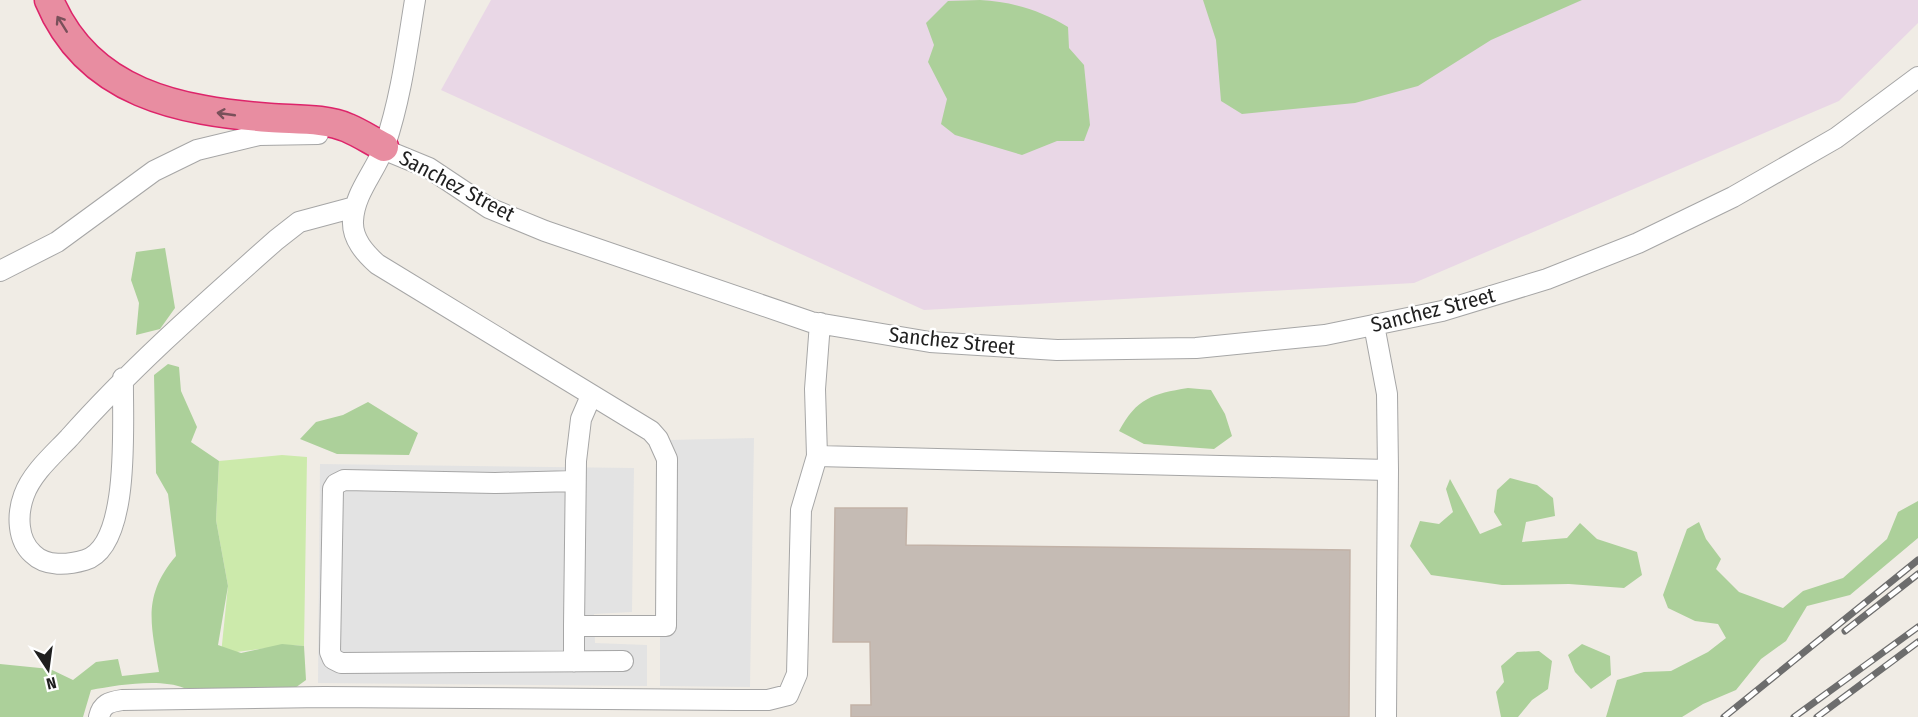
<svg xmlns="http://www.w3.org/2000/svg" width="1918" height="717" font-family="'Fira Sans Condensed',sans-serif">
  <rect width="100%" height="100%" fill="#f0ece5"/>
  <path fill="#e9d7e6" d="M 491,0 L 1918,0 L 1918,23 L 1839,101 L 1414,283 L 924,310 L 441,90 Z"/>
  <path fill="#cceaab" d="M 282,455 L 307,457 L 304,646 L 291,645 L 221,654 L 228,586 L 216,520 L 219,461 Z"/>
  <path fill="#acd09a" d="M 980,0 C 1013,2 1040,10 1068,27 L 1069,48 L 1084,65 L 1090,125 L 1084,141 L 1057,141 L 1022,155 L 955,135 L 941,124 L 947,99 L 928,62 L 934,45 L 926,23 L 948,1 Z
    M 1203,0 L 1582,0 L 1491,40 L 1418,86 L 1355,103 L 1242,114 L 1221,101 L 1216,40 Z
    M 165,248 L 175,308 L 160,329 L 136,335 L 139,303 L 131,280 L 136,252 Z
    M 168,364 L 179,367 L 181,391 L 197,427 L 191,442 L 219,461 L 216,520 L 228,586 L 218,645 L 241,653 L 282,644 L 304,646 L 306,680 L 295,688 L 184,688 C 161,678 116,685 91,690 L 83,717 L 0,717 L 0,664 L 50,669 L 73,680 L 96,662 L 118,659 L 122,676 L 159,672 C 151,624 142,596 176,556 L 168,494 L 156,473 L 154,375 Z
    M 1188,388 L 1211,390 L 1225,414 L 1232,436 L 1214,449 L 1144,444 L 1119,431 C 1137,398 1152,394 1188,388 Z
    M 368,402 L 418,433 L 409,455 L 337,454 L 300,439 L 316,422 L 343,415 Z
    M 1510,478 L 1537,485 L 1553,498 L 1555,516 L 1526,522 L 1522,542 L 1567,538 L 1580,523 L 1597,539 L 1637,552 L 1642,575 L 1624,588 L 1569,584 L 1502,585 L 1431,575 L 1410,546 L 1420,521 L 1439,524 L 1453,512 L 1446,489 L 1450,479 L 1480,534 L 1502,525 L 1494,512 L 1497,490 Z
    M 1918,501 L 1918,538 L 1850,595 L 1807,606 L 1786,641 L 1761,659 L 1736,690 L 1703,704 L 1682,717 L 1606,717 L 1617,680 L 1644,672 L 1671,671 L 1708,652 L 1726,638 L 1718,624 L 1695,621 L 1668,608 L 1663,595 L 1687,529 L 1699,522 L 1706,539 L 1721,559 L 1716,569 L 1739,592 L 1783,608 L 1803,591 L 1843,578 L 1887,539 L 1898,512 Z
    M 1582,644 L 1610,656 L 1611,675 L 1591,689 L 1575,672 L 1568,655 Z
    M 1539,651 L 1552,661 L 1548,689 L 1532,700 L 1518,717 L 1501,717 L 1496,692 L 1504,682 L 1501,666 L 1517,652 Z"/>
  <path fill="#e3e3e3" d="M 754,438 L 750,687 L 660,686 L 660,455 L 669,440 Z
    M 320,464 L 634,468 L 632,612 L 594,614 L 595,643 L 647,645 L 647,686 L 318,683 Z"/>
  <path fill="#c5bbb4" stroke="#c2b2a7" stroke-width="1.5" d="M 835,508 L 907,508 L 906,545 L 1350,550 L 1349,717 L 851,717 L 851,705 L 871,705 L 870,642 L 833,642 Z"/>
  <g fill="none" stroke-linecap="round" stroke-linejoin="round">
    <defs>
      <path id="minor" d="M 415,0 C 407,49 401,98 385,145 C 376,171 354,193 353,221 C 352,239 365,253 377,264 L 651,431 L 658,439 L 667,459 L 666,626 L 574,626 L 576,461 L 581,419 L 591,396
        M 373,145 L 429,168 L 489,208 L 545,231 L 811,322 L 930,342 L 1057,350 L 1196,348 L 1325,335 L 1442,311 L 1547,279 L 1638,243 L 1733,197 L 1836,138 L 1918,77
        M 0,271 L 57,242 L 154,171 L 197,150 L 259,135 L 318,134
        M 820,323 L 815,389 L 817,456 L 1388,470 L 1387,394 L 1374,325
        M 123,378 C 122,418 132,546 85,560 C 68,565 46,567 33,554 C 17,540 17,514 24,495 C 32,473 53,455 69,438 C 133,366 204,304 276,240 L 299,222 L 355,207
        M 575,481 L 495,483 L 344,480 L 336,484 L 333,489 L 330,652 L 333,659 L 341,663 L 623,661
        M 574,662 L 574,626
        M 99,717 C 102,704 109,702 122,700 L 324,697 L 736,700 L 768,700 L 788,695 L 797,674 L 801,510 L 817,456
        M 1386,717 L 1388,470"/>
      <path id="highway" d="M 49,0 C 88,94 180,111 270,118 C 294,120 326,118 348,128 C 360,133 372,141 384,147"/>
    </defs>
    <use href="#minor" stroke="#a6a6a6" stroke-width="22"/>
    <use href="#highway" stroke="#dd246a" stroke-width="31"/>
    <use href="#minor" stroke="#fff" stroke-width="20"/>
    <use href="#highway" stroke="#e88da1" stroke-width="28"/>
    <defs>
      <path id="rail" d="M 1845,631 L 1918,574
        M 1724,717 L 1918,560
        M 1794,717 L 1918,627
        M 1817,717 L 1918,642"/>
    </defs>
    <use href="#rail" stroke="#6d6d6d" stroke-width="7"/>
    <use href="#rail" stroke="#fff" stroke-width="4.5" stroke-dasharray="14" stroke-linecap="butt"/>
  </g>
  <defs><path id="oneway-shaft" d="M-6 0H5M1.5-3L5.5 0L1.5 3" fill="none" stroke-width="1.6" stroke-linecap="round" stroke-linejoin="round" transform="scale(1.5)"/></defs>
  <g stroke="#79505a">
    <use href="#oneway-shaft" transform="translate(62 24) rotate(-122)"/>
    <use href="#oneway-shaft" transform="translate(226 114) rotate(-172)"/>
  </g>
  <g text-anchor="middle" stroke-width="5" stroke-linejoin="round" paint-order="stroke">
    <g font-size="21" fill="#1f1f1f" stroke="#fff">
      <text transform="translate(457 186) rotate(28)" y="7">Sanchez Street</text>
      <text transform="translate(1433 310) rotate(-14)" y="7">Sanchez Street</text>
      <text transform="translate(952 341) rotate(6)" y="7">Sanchez Street</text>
    </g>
  </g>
  <g transform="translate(48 669) rotate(167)" stroke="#ffffff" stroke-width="4.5" paint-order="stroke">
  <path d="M0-4.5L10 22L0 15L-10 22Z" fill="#1f1f1f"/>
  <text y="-9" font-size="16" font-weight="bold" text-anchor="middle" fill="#1f1f1f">N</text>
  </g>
</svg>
